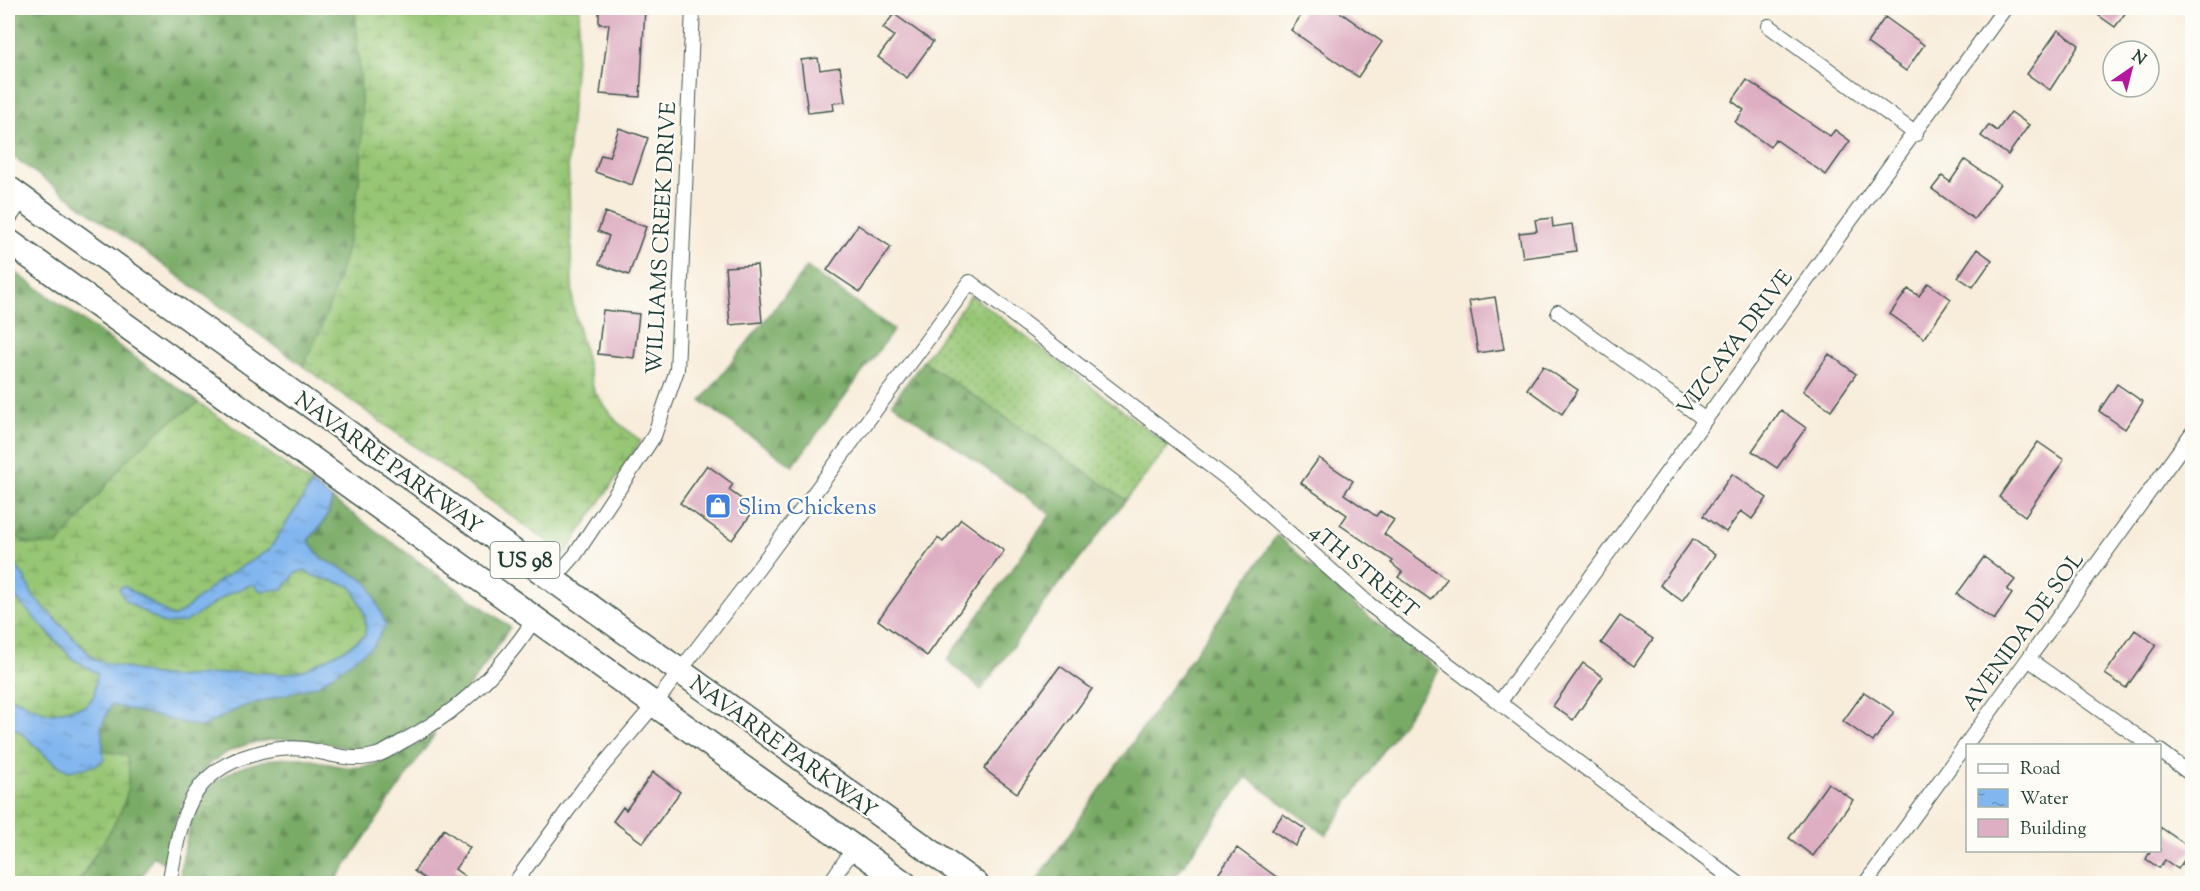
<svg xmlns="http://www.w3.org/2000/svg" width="2200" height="891" font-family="'Sorts Mill Goudy',serif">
  <defs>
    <pattern id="grass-dots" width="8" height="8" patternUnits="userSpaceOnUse" patternTransform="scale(1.5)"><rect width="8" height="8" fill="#97c675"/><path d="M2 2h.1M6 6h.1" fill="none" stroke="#7ba261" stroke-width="1.8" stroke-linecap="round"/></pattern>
    <pattern id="forest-firs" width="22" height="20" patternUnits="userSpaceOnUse" patternTransform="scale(1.5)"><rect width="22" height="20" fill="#79ab66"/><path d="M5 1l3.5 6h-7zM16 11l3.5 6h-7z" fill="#638c55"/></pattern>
    <pattern id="wetland-marsh" width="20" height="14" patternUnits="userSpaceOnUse" patternTransform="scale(1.5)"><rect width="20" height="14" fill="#97c675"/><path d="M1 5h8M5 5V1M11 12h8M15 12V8" fill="none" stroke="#7ba261"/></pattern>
    <pattern id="water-ripples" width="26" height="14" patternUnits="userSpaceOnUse" patternTransform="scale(1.5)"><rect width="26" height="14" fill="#81b6ef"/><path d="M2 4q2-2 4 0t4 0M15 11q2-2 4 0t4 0" fill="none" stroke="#6995c2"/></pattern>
  </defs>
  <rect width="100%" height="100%" fill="#fdfcf7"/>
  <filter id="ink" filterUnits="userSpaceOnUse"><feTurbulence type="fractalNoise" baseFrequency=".0167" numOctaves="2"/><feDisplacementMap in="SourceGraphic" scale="12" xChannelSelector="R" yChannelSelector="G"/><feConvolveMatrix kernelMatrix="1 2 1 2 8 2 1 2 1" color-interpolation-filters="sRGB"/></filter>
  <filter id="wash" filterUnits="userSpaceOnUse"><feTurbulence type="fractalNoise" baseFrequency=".008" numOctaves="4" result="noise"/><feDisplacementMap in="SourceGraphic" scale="24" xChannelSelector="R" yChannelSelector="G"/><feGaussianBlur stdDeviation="1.35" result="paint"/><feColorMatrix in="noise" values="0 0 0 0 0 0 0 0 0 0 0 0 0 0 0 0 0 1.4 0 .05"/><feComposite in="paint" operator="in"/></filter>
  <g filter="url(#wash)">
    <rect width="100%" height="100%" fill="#f8eddb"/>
    <path fill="url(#grass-dots)" stroke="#5b8254" stroke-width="1.5" d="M 971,295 L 1169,446 L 1126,500 L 923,361 Z"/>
    <path fill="url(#forest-firs)" stroke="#4c744d" stroke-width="1.5" d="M 8,8 L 355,8 C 359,62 366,128 359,182 C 351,244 332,311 303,366 L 8,153 Z
      M 8,267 L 199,403 L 166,425 L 58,545 C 39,550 23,542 8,532 Z
      M 807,267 L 894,330 L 793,466 L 701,401 Z
      M 923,361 L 1126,500 L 1053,592 L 981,690 L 947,660 L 1051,514 L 892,403 Z
      M 332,499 L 510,627 C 498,644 487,663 474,680 C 456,702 403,736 376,746 C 352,754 328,741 304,740 C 212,733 180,781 164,863 L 153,856 L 139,883 L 78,884 L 126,801 L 127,756 L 103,750 L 101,727 L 111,704 L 201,727 L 242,707 L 318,685 L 359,577 L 322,559 L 308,540 C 322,527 329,517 332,499 Z
      M 1277,535 L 1364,613 L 1439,670 L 1326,835 L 1246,777 L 1171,883 L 1035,883 Z
      M 435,734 L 334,883 L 195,883 L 180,873 C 190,821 194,780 252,764 C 268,759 285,757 302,758 C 322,761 340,769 360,767 C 387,764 411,747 435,734 Z"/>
    <path fill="url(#wetland-marsh)" stroke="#5b8254" stroke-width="1.5" d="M 355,8 L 580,8 L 568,158 L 573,306 L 594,391 L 617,422 L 641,441 L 565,554 L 303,366 C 332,311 351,244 359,182 C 366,129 359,62 355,8 Z
      M 199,403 L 312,484 L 269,550 L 220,580 L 181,613 L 173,617 L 137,593 L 164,623 L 209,607 L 228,594 L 253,584 L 282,589 L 296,573 L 306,570 L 311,575 L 351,586 C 361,604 368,614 365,635 L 349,647 L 305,670 L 283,674 L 241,672 L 174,677 L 153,675 L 114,666 L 96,660 L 33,596 L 26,580 L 8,554 L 8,532 L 28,544 L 58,545 L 126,461 L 166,425 Z
      M 8,585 L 53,639 L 73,659 L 97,673 L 94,696 L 86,706 L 48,714 L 8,696 Z
      M 17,728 L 35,743 L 56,766 L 104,759 L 103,750 L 127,756 C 138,809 100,839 78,883 L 8,884 L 8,729 Z"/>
    <path fill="url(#water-ripples)" stroke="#507a92" stroke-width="1.5" d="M 312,484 L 332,499 C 329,517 321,527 308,540 L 322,559 L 359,577 L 370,586 L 386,625 L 373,646 L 318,685 L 242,707 L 201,727 L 111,705 L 101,727 L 104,759 L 97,765 L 69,771 C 47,762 35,743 17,729 L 8,729 L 8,696 L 48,714 L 86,706 L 94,696 L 97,673 L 73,659 L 15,597 L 8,585 L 8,554 L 26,580 L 33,596 L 95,660 L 153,675 L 174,677 L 241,672 L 283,674 L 305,670 L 349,647 L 365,635 C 368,614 361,604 351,586 L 311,575 L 306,570 L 296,573 L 283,589 L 261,591 L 253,584 L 228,594 L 186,622 L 164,624 L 126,601 L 119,589 L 124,586 L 173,617 L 181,613 L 220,580 L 269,550 Z"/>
    <g id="blocks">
      <path fill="#deafc2" d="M 599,8 L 645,8 L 640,97 L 600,94 L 609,24 L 599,24 Z
        M 1306,8 L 1334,8 L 1382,42 L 1358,77 L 1291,30 Z
        M 2088,8 L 2129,8 L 2115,27 Z
        M 894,14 L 933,42 L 907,78 L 878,57 L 894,36 L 883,28 Z
        M 1885,17 L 1924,45 L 1906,71 L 1867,43 Z
        M 2058,30 L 2079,45 L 2050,90 L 2027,74 Z
        M 818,58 L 820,70 L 840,67 L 845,102 L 833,103 L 834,110 L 808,113 L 801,60 Z
        M 1747,80 L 1830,136 L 1835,130 L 1850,141 L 1826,175 L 1775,139 L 1770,147 L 1735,122 L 1744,110 L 1732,101 Z
        M 2011,112 L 2029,125 L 2008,155 L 1981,136 L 1989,125 L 1997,131 Z
        M 619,128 L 648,138 L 632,185 L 595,172 L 601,155 L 609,157 Z
        M 1965,160 L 2000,184 L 1974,219 L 1932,189 L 1942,176 L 1950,182 Z
        M 605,212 L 646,227 L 629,275 L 599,264 L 609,236 L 598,231 Z
        M 1552,218 L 1553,227 L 1572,224 L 1576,251 L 1523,258 L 1519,233 L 1537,231 L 1535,220 Z
        M 858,225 L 891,247 L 860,292 L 827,270 Z
        M 1977,249 L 1992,260 L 1973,287 L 1958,277 Z
        M 757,265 L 762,322 L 730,325 L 725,267 Z
        M 1928,283 L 1951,299 L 1924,338 L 1890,314 L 1908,289 L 1919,296 Z
        M 1495,297 L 1504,349 L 1478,353 L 1469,301 Z
        M 603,310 L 639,314 L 634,358 L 598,354 Z
        M 1829,354 L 1856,374 L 1831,410 L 1803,391 Z
        M 1543,366 L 1578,390 L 1562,414 L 1527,389 Z
        M 2117,384 L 2143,402 L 2125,429 L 2099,411 Z
        M 1781,410 L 1806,428 L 1777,468 L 1752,451 Z
        M 2038,442 L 2064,460 L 2025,516 L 1999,497 Z
        M 1319,458 L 1353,481 L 1344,494 L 1376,516 L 1380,511 L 1394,520 L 1384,534 L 1447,579 L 1431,600 L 1398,577 L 1402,572 L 1391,563 L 1393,561 L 1340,525 L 1347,515 L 1301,483 Z
        M 707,465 L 733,484 L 729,490 L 755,509 L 732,540 L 680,503 Z
        M 1732,474 L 1767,498 L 1752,519 L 1741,511 L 1726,532 L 1703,516 Z
        M 961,519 L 1004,551 L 927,656 L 878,620 L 938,538 L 943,542 Z
        M 1693,539 L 1715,555 L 1682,601 L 1660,585 Z
        M 1984,557 L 2015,580 L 2007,590 L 2012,594 L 1994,620 L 1957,594 Z
        M 1620,616 L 1653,639 L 1634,666 L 1601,643 Z
        M 2135,630 L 2156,645 L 2126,688 L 2105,674 Z
        M 1583,663 L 1603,677 L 1573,720 L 1553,706 Z
        M 1060,666 L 1092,689 L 1017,793 L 984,769 Z
        M 1864,692 L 1894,712 L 1873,742 L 1843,721 Z
        M 653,772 L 680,792 L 643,843 L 613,821 L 623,807 L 626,810 Z
        M 1828,783 L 1853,800 L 1813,856 L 1789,838 Z
        M 1283,814 L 1306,830 L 1295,846 L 1272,830 Z
        M 2160,827 L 2192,849 L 2178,869 L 2165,860 L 2159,868 L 2146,859 L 2151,850 L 2160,850 Z
        M 444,829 L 470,848 L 455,869 L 475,884 L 432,884 L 414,871 Z
        M 1237,848 L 1286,884 L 1211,884 Z"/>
    </g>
  </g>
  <g filter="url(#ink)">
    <use href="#blocks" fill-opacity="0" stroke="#40574d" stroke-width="1.5"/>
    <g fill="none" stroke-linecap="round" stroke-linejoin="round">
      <defs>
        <path id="street" d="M 1769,26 L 1916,134
          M 8,220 L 23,199
          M 1558,312 L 1704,419
          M 553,580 L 575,555 L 654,436 L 677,370 L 693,8
          M 2028,659 L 2151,746
          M 1499,703 L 2005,8
          M 2160,751 L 2192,775
          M 169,884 C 180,825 185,773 251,755 C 268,750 287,747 305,749 C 329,753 353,763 377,755 C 387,752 396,745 405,740 C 459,712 501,670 534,620
          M 514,884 L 584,788 L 654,705 L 761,565 L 970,282 L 1238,487 L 1370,605 L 1739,884
          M 829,884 L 854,848
          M 1865,884 L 2192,433"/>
        <path id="highway" d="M 8,188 L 976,884
          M 8,241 L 905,884"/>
      </defs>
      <use href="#street" stroke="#40574d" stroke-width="16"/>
      <use href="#highway" stroke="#40574d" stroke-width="27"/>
      <use href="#street" stroke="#fff" stroke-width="14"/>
      <use href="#highway" stroke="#fff" stroke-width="24"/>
    </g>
  </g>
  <defs>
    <symbol id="shop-square" viewBox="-11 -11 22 22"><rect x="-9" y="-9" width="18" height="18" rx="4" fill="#3f7fe0" stroke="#fdfcf7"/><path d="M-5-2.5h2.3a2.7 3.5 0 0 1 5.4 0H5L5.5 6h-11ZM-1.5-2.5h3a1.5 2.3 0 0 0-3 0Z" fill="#fff"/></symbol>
  </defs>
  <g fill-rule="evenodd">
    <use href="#shop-square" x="703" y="491" width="30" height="30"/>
  </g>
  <g text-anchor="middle" stroke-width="4.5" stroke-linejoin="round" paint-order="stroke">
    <rect fill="#fdfcf7" stroke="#62766e" stroke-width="1.5" x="490.5" y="542" width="69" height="36" rx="4.5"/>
    <g font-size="21" font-weight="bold" fill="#1f3d34">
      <text x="525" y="567">US 98</text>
    </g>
    <g font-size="22" fill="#1f3d34" stroke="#fdfcf7">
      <text transform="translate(660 238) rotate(-87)" y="8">WILLIAMS CREEK DRIVE</text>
      <text transform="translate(1734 342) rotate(-53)" y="8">VIZCAYA DRIVE</text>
      <text transform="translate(389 462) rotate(36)" y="8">NAVARRE PARKWAY</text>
      <text transform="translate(1365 570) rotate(40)" y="8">4TH STREET</text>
      <text transform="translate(2022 631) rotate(-54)" y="8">AVENIDA DE SOL</text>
      <text transform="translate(784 746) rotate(36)" y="8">NAVARRE PARKWAY</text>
    </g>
    <g font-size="22" fill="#366cbe" stroke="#fdfcf7" text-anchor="start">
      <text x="738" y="514">Slim Chickens</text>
    </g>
  </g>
  <rect width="2200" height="891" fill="none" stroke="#fdfcf7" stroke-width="30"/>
  <rect x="1966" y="744" width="195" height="108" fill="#fdfcf7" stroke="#a4b0a9" stroke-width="1.5"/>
  <rect x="1978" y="764" width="30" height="9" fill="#ffffff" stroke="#a4b0a9" stroke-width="1.5"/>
  <text x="2020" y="774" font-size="18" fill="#1f3d34">Road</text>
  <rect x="1978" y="789" width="30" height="18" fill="url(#water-ripples)" stroke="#a4b0a9" stroke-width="1.5"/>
  <text x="2020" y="804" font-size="18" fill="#1f3d34">Water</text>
  <rect x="1978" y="819" width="30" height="18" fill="#deafc2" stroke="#a4b0a9" stroke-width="1.5"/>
  <text x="2020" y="834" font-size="18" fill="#1f3d34">Building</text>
  <g transform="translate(2131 69) rotate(35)"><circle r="28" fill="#fdfcf7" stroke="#a4b0a9" stroke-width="1.5"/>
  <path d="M0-4.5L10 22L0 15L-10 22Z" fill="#b5179e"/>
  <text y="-9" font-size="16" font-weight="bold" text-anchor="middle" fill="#1f3d34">N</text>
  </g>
</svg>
